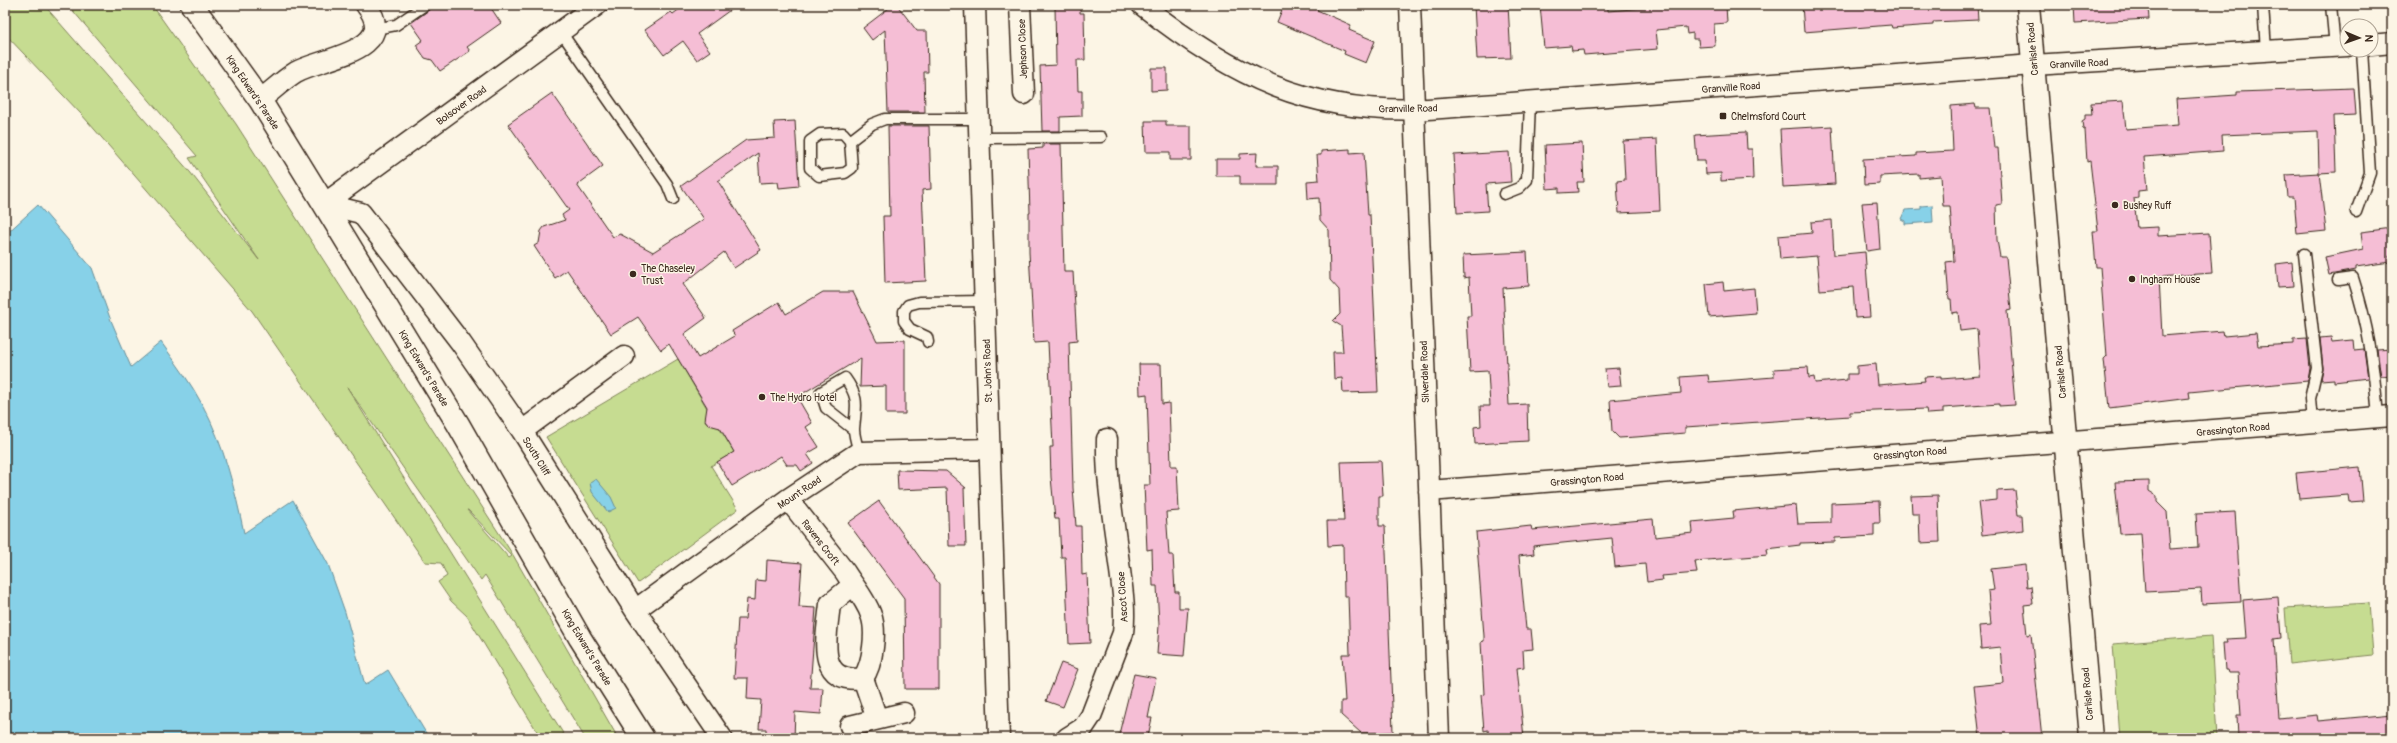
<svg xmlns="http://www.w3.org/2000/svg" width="2397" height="743" font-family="Pangolin,sans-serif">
  <rect width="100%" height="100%" fill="#fcf5e5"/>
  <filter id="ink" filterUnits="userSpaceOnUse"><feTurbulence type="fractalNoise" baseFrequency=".025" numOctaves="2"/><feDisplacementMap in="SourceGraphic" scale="8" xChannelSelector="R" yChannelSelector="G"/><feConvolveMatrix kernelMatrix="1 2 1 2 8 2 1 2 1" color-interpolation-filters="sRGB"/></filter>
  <g filter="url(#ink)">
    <path fill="#c6dc91" stroke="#808358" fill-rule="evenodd" d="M 5,5 L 44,5 L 190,172 L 259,260 L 189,158 L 197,156 L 68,5 L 152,5 L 236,124 L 513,555 L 618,738 L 585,738 L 485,575 L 481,580 L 347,387 L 566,738 L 541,738 L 467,616 L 451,601 L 438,582 L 447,576 L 441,563 L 425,562 L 252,311 L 82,115 L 5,34 ZM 467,510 L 468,510 L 512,556 L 509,558 Z
      M 678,359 L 708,410 L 705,421 L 709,425 L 718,426 L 734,452 L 711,466 L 738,509 L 638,583 L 546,437 Z
      M 2369,603 L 2373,655 L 2289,664 L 2285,608 Z
      M 2211,636 L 2217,738 L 2120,738 L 2113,644 Z"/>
    <path fill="#87d1e8" stroke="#698e97" d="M 38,205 L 92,268 L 110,318 L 131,367 L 161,342 C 176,363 191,383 203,406 C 224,445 235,490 244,533 L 293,500 L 328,564 L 345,612 L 365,685 L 388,670 L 429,738 L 5,738 L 5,235 Z
      M 1932,205 L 1933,222 L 1905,224 L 1905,221 L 1901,219 L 1905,210 L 1921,209 L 1921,206 Z
      M 596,479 L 611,497 L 616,508 L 608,512 L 592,492 L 590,483 Z"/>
    <path fill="#f5bed5" stroke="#3b2a1e" d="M 431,5 L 489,5 L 501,23 L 467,47 L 470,51 L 440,71 L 432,60 L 425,58 L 416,45 L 423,40 L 411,23 L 429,10 Z
      M 685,5 L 737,5 L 697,34 L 710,51 L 697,60 L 683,41 L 664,55 L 645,30 L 671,12 L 673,14 Z
      M 893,5 L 897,5 L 917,31 L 927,31 L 928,72 L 924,72 L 925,112 L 888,112 L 885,30 L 872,40 L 863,28 Z
      M 1055,5 L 1080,5 L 1080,13 L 1084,13 L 1085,60 L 1077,60 L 1078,91 L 1082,91 L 1082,116 L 1060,117 L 1060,131 L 1042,131 L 1040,66 L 1056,65 Z
      M 1284,5 L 1319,5 L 1317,10 L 1351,25 L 1349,30 L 1375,41 L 1366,63 L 1344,54 L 1345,51 L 1277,22 Z
      M 1474,5 L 1508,5 L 1511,58 L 1477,59 Z
      M 1540,5 L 1608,5 L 1608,11 L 1645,8 L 1645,5 L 1726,5 L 1727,23 L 1714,24 L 1715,46 L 1699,47 L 1698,39 L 1693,39 L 1693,33 L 1687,34 L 1686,27 L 1656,30 L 1658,49 L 1584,55 L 1583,50 L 1572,51 L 1571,46 L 1544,48 Z
      M 1802,5 L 1977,5 L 1978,20 L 1933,22 L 1933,25 L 1892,28 L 1891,25 L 1804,32 Z
      M 2074,5 L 2148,5 L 2149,19 L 2075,23 Z
      M 1151,68 L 1167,68 L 1167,90 L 1151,91 Z
      M 2354,88 L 2356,115 L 2334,116 L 2336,172 L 2319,173 L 2318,131 L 2222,135 L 2223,151 L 2144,157 L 2147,190 L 2138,191 L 2138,197 L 2134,198 L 2137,228 L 2158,227 L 2158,236 L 2209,233 L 2212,273 L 2159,277 L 2162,336 L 2223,331 L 2224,336 L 2256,333 L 2258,346 L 2293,344 L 2293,340 L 2307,339 L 2310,368 L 2308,381 L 2189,392 L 2190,398 L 2109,408 L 2104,359 L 2107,356 L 2100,267 L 2096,267 L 2093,231 L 2098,231 L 2090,161 L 2087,162 L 2085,130 L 2083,129 L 2082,121 L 2085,119 L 2085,115 L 2092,115 L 2091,103 L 2123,101 L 2126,129 L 2178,125 L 2176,99 L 2237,95 L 2237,92 Z
      M 552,93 L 603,166 L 577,185 L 613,237 L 620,234 L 653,252 L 704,219 L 681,186 L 746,140 L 775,138 L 774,122 L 795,121 L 799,186 L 779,188 L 778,182 L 760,183 L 758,153 L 718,181 L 761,250 L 734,268 L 724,252 L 683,284 L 706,318 L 684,334 L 698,358 L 735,336 L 732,331 L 779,302 L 786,314 L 823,292 L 853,292 L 877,341 L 905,340 L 905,414 L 886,414 L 886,386 L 860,387 L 861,358 L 797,397 L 812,423 L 806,427 L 819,447 L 807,454 L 813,463 L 801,471 L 797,465 L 787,465 L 781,456 L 732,486 L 717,462 L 734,452 L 720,428 L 709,425 L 705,420 L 707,407 L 669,344 L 661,350 L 638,317 L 611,334 L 567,270 L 555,278 L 534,246 L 539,243 L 541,231 L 544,227 L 565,220 L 562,215 L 569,210 L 508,124 Z
      M 1975,104 L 1976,108 L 1990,108 L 1994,148 L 1998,148 L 2002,204 L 1996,205 L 1997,240 L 2000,257 L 2006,257 L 2011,310 L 2007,311 L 2015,405 L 1999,406 L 1999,404 L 1943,408 L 1943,413 L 1927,414 L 1926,409 L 1850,412 L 1850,416 L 1685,427 L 1685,433 L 1636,437 L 1619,438 L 1612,431 L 1610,400 L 1681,393 L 1680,377 L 1708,375 L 1709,382 L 1774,377 L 1774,369 L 1808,367 L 1809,378 L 1814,377 L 1815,383 L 1847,380 L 1847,374 L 1857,374 L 1857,366 L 1876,364 L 1878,385 L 1925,381 L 1924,377 L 1941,376 L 1941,379 L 1980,376 L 1977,329 L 1960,331 L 1958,312 L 1952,313 L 1951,299 L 1949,299 L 1946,262 L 1954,261 L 1950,206 L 1943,206 L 1941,176 L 1919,178 L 1919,174 L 1880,176 L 1880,184 L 1864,185 L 1863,159 L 1916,156 L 1916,153 L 1953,151 L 1951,106 Z
      M 1145,121 L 1166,121 L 1166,126 L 1191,126 L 1191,160 L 1170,160 L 1170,152 L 1146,152 Z
      M 888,126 L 929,126 L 931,189 L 922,190 L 926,281 L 885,283 L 883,216 L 890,216 Z
      M 1832,126 L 1835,184 L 1783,187 L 1780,129 Z
      M 1746,132 L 1747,149 L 1752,149 L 1753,179 L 1721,181 L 1721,173 L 1706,174 L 1705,161 L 1697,161 L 1695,135 Z
      M 1657,139 L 1660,211 L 1619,213 L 1617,181 L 1625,180 L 1623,141 Z
      M 1582,143 L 1584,182 L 1577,182 L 1578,192 L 1559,193 L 1559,188 L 1547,189 L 1545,145 Z
      M 1043,144 L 1061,144 L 1064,272 L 1073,272 L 1077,341 L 1069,342 L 1073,488 L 1076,526 L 1081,526 L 1082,575 L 1087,574 L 1090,643 L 1069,644 L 1065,557 L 1061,557 L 1059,519 L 1055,519 L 1051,477 L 1050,447 L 1053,447 L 1048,342 L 1034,343 L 1029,252 L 1029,213 L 1030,213 L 1028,149 L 1043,148 Z
      M 1350,149 L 1350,153 L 1364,152 L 1368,215 L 1370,215 L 1378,392 L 1343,393 L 1342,378 L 1334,379 L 1333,352 L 1343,352 L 1341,326 L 1333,321 L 1340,314 L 1339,290 L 1330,280 L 1329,230 L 1320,220 L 1319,198 L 1308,199 L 1307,181 L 1319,180 L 1317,155 L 1321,155 L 1321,151 Z
      M 1509,152 L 1511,182 L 1486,184 L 1488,211 L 1457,213 L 1454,155 Z
      M 1257,153 L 1256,166 L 1278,166 L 1278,185 L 1240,185 L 1240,176 L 1216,176 L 1216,159 L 1240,159 L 1240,154 Z
      M 2319,173 L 2326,231 L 2297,234 L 2294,197 L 2288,197 L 2286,175 Z
      M 1877,202 L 1880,249 L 1867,251 L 1862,203 Z
      M 1832,220 L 1834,255 L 1865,252 L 1870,317 L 1855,318 L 1853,287 L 1820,290 L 1817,256 L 1780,259 L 1778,236 L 1812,233 L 1811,222 Z
      M 2392,228 L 2392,255 L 2389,256 L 2390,262 L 2356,267 L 2356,270 L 2329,275 L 2325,257 L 2363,249 L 2361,232 Z
      M 1527,252 L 1529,286 L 1503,288 L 1509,405 L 1527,404 L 1528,441 L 1475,444 L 1474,427 L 1481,426 L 1480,406 L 1490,406 L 1488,371 L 1470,372 L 1467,316 L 1471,316 L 1469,277 L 1464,278 L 1463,255 Z
      M 2292,262 L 2294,286 L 2278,287 L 2276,264 Z
      M 1723,282 L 1724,291 L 1754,288 L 1756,313 L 1709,317 L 1706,284 Z
      M 2331,337 L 2332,342 L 2353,340 L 2354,350 L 2364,349 L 2368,378 L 2334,382 L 2334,379 L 2321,380 L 2323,368 L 2320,338 Z
      M 2392,349 L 2392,375 L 2381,376 L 2377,350 Z
      M 1139,364 L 1161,364 L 1162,404 L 1169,403 L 1171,466 L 1177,466 L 1179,511 L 1166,512 L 1169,555 L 1173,555 L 1175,592 L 1179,592 L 1179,608 L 1188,608 L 1184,656 L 1157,654 L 1159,625 L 1157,586 L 1153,586 L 1152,549 L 1147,550 L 1144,485 L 1150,485 L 1147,394 L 1140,395 Z
      M 1619,368 L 1621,386 L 1607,387 L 1605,369 Z
      M 1381,461 L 1383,496 L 1379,496 L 1379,526 L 1385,526 L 1393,732 L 1361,733 L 1341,715 L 1341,701 L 1345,701 L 1342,654 L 1350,654 L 1348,596 L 1344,596 L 1343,545 L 1328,546 L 1327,521 L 1344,521 L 1341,462 Z
      M 2360,467 L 2363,501 L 2349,502 L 2348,495 L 2299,499 L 2296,473 Z
      M 897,470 L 946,471 L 966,488 L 964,488 L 966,546 L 949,546 L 947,488 L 898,490 Z
      M 2149,481 L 2149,491 L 2157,496 L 2157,502 L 2167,512 L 2170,549 L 2198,547 L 2196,514 L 2235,512 L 2241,602 L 2202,604 L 2201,589 L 2145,592 L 2141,533 L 2120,534 L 2115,482 Z
      M 2015,490 L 2018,515 L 2022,515 L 2023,530 L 1982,535 L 1978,502 L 1997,500 L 1997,491 Z
      M 1938,495 L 1940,542 L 1920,543 L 1919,514 L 1912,514 L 1911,496 Z
      M 879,501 L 939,584 L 939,689 L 905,689 L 904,598 L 848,523 Z
      M 1879,501 L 1880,523 L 1874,523 L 1874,536 L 1835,538 L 1835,542 L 1800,543 L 1800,545 L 1767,549 L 1768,555 L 1695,561 L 1697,573 L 1662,576 L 1663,580 L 1647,582 L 1645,564 L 1615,567 L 1612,538 L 1533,546 L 1534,554 L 1519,556 L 1526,629 L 1531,629 L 1533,649 L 1523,650 L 1524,667 L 1517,668 L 1524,738 L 1489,738 L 1488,730 L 1484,731 L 1481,695 L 1484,694 L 1481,642 L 1484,641 L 1484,636 L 1476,532 L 1531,526 L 1532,530 L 1653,519 L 1655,537 L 1693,533 L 1692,522 L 1734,518 L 1733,511 L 1796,505 L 1798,524 L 1831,523 L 1831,503 Z
      M 767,560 L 802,563 L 799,607 L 816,608 L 810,688 L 823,688 L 821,714 L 795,712 L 794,738 L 766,738 L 766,729 L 759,729 L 761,700 L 747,699 L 748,678 L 734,678 L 738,619 L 745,619 L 747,599 L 755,600 L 756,580 L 766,581 Z
      M 2025,565 L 2027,587 L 2031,586 L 2033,604 L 2024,605 L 2027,635 L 2031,634 L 2042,738 L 1980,738 L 1974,686 L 2003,683 L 2000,647 L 1981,649 L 1979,626 L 1991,625 L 1988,591 L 1994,590 L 1991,569 Z
      M 2278,597 L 2281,638 L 2274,639 L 2279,719 L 2317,715 L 2318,721 L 2392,714 L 2392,738 L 2238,738 L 2237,715 L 2241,715 L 2238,673 L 2229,673 L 2228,670 L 2225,670 L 2223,643 L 2227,643 L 2226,639 L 2246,638 L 2243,600 Z
      M 1061,663 L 1078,669 L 1063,707 L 1046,701 Z
      M 1134,674 L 1156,678 L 1148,718 L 1152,718 L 1148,736 L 1118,738 Z"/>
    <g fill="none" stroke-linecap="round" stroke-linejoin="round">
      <defs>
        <path id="lane" d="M 2263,5 L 2266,51
          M 2331,5 L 2335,47
          M 375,29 L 396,25 L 425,5
          M 561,32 L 667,184 L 673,199
          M 980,138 L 1101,137
          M 850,141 L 843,133 L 820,134 L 810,141 L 810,168 L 819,176 L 845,173 L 852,168 L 850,141 L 872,124 L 885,119 L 979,119
          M 1504,194 L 1519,188 L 1527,180 L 1530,101
          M 2356,212 L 2370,173 L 2362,50
          M 2304,254 L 2317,368 L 2310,399 L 2312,422
          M 2338,280 L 2353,278 C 2369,326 2374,368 2378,417
          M 928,342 L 927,337 L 910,329 L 904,321 L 904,311 L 908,305 L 919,302 L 985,301
          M 854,430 L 826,408 L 821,392 L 845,378 C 860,399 856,405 854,429 C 854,436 857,445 859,452"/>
        <path id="street" d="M 975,5 L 999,738
          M 1020,5 L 1024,94
          M 1142,5 C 1233,77 1310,115 1428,109 L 2033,65 L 2347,46
          M 1410,5 L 1439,738
          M 2371,45 L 2392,43
          M 260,100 C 272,91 283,80 296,72 C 320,58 402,51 366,5
          M 324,204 L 361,213 L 461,343 L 522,431 L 635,610 L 722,738
          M 324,204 L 597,5
          M 522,431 L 624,356
          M 1429,491 L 2392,416
          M 788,499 L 845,572 C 853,585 866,600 871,615 C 877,631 873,664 863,678 C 814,685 827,634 830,604 L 853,585
          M 635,610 L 788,499 L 859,452 L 989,449
          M 863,678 L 877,719
          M 850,726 L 904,713
          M 1067,738 L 1083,728 L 1091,716 L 1123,633 C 1126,610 1122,586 1119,563 C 1114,522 1106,481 1107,439"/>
        <path id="secondary" d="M 192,5 L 260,100 L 324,204 L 458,424 L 580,638 L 643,738
          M 2028,5 L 2091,738"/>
      </defs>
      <use href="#lane" stroke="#3b2a1e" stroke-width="13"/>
      <use href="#street" stroke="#3b2a1e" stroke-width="23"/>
      <use href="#secondary" stroke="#3b2a1e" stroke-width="25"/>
      <use href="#lane" stroke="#fcf5e5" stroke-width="10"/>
      <use href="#street" stroke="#fcf5e5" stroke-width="20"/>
      <use href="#secondary" stroke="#fcf5e5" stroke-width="22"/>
    </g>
  </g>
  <g fill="#3b2a1e" stroke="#fcf5e5" stroke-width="1.5">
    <rect x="1719" y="112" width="8" height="8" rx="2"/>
    <circle cx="2115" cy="205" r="4"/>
    <circle cx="633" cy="274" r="4"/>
    <circle cx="2132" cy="279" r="4"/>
    <circle cx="762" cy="397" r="4"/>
  </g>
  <g text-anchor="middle" stroke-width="3" stroke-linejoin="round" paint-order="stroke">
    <g font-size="10" fill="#3b2a1e" stroke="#fcf5e5">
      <text transform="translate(1022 49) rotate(-92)" y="4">Jephson Close</text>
      <text transform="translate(2032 49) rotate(-95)" y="4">Carlisle Road</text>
      <text transform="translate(2079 63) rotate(-3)" y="4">Granville Road</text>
      <text transform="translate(1731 87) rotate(-4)" y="4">Granville Road</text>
      <text transform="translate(253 92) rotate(56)" y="4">King Edward's Parade</text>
      <text transform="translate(461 105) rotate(-36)" y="4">Bolsover Road</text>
      <text transform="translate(1408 108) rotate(-1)" y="4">Granville Road</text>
      <text transform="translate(424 368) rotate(59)" y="4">King Edward's Parade</text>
      <text transform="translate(987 371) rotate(-92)" y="4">St. John's Road</text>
      <text transform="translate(1424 372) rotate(-92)" y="4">Silverdale Road</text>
      <text transform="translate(2060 372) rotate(-95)" y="4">Carlisle Road</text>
      <text transform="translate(2233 429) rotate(-5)" y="4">Grassington Road</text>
      <text transform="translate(1910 453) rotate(-5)" y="4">Grassington Road</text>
      <text transform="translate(537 456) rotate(58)" y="4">South Cliff</text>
      <text transform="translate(1587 479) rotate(-5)" y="4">Grassington Road</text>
      <text transform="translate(799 492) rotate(-34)" y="4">Mount Road</text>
      <text transform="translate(821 542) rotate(52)" y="4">Ravens Croft</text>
      <text transform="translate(1122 597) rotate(-94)" y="4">Ascot Close</text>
      <text transform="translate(587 647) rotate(59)" y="4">King Edward's Parade</text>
      <text transform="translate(2087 694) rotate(-95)" y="4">Carlisle Road</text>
    </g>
    <g font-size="10" fill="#3b2a1e" stroke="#fcf5e5" text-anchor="start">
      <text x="1731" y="120">Chelmsford Court</text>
      <text x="2123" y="209">Bushey Ruff</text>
      <text x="641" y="272">The Chaseley<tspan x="641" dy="12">Trust</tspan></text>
      <text x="2140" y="283">Ingham House</text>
      <text x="770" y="401">The Hydro Hotel</text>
    </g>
  </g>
  <rect width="2397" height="743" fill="none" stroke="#fcf5e5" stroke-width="20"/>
  <rect x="10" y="10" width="2377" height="723" fill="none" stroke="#3b2a1e" stroke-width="1.5" filter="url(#ink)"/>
  <g transform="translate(2359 38) rotate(92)"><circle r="19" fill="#fcf5e5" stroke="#afa495"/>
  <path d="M0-3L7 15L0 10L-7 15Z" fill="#3b2a1e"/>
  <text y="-6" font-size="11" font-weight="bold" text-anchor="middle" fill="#3b2a1e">N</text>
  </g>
</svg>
